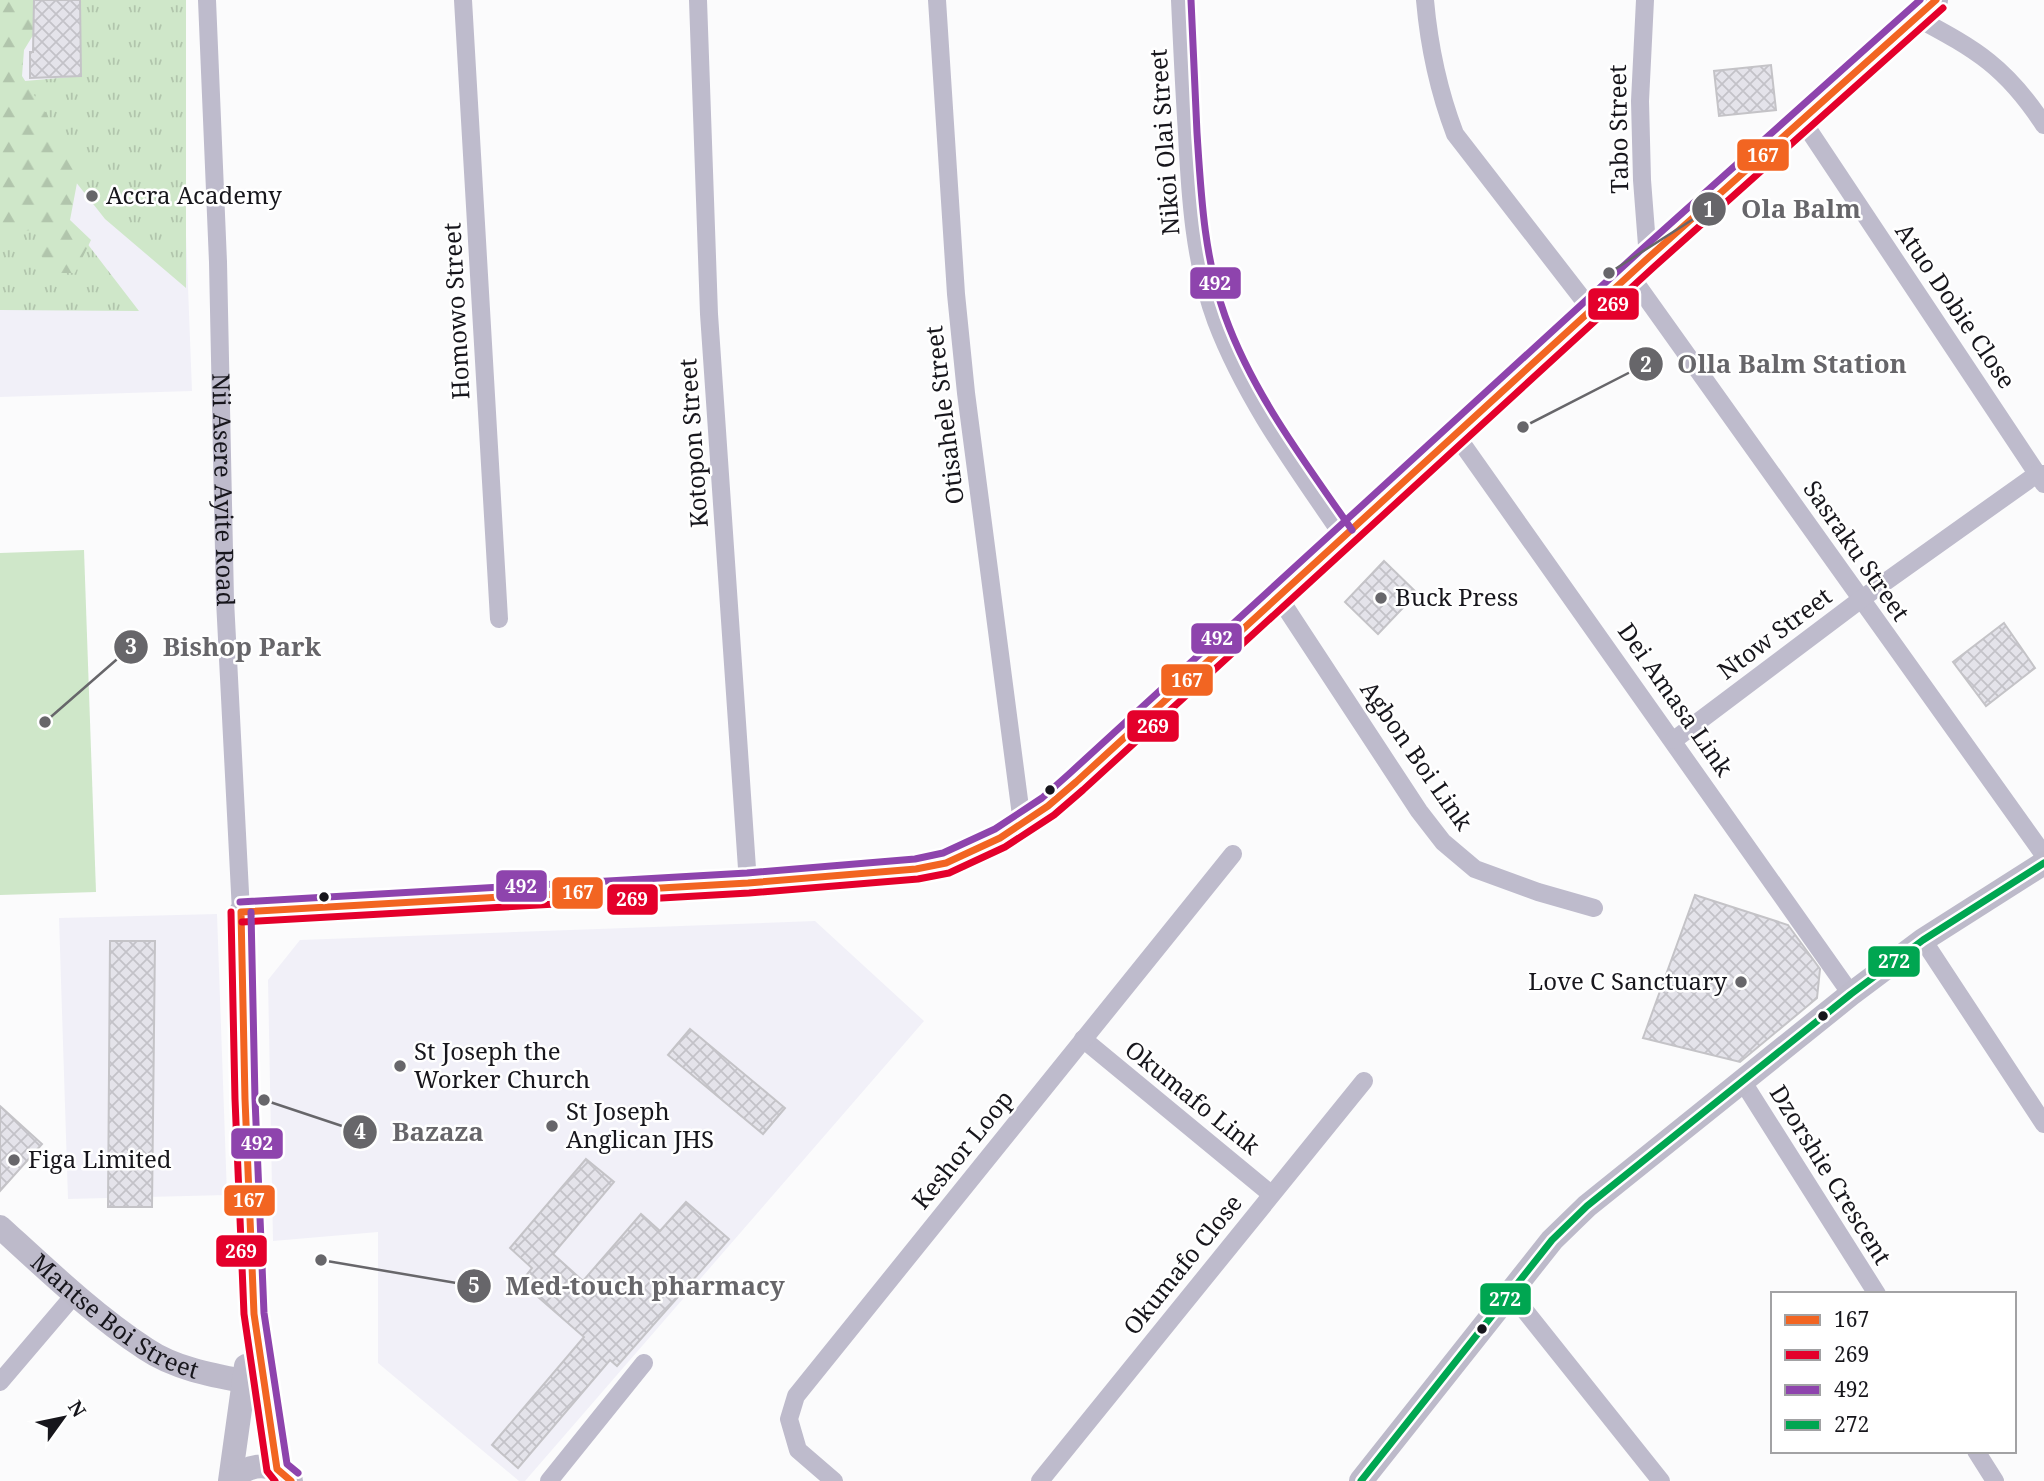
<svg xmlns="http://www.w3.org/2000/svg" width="2044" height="1481" font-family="'Noto Serif',serif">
  <defs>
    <pattern id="grass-tufts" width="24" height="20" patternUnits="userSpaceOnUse" patternTransform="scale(1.75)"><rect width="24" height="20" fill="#cfe7c9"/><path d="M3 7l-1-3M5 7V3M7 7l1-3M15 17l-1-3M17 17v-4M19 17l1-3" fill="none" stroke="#b1c5ac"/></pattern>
    <pattern id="forest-firs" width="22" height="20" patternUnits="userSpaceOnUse" patternTransform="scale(1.75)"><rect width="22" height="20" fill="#cfe7c9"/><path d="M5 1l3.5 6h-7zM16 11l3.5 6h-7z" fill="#b1c5ac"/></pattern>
    <pattern id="building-cross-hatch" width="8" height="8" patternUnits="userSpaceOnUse" patternTransform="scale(1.75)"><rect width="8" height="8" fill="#e4e3ea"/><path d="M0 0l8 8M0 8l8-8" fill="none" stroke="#c3c2c8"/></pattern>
  </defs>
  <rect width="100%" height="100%" fill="#fbfbfc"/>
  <path fill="#f1f0f8" d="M 0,0 L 177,0 L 192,391 L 0,397 Z
    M 217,914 L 227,1195 L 68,1199 L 59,918 Z
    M 815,921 L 924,1021 L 525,1481 L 519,1481 L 378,1363 L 378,1232 L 273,1241 L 268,980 L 300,940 Z"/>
  <path fill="url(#grass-tufts)" d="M 80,0 L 186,0 L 186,288 L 105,219 L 19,110 L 14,82 L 81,76 Z
    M 0,130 L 139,311 L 0,310 Z"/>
  <path fill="url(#forest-firs)" d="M 0,0 L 44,0 L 35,32 L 24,50 L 22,76 L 80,167 L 70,220 L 91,240 L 75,273 L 52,273 L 37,249 L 38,230 L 0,232 Z"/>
  <path fill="#cfe7c9" d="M 84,550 L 96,892 L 0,895 L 0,553 Z"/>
  <path fill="url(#building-cross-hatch)" stroke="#c4c3c7" stroke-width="2" d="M 34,0 L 80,0 L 81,76 L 30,78 L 30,52 L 33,52 Z
    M 1771,65 L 1776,110 L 1719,116 L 1714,71 Z
    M 1384,561 L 1417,593 L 1378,634 L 1345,602 Z
    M 2004,623 L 2035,668 L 1986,706 L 1953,662 Z
    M 1695,895 L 1788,925 L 1820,969 L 1817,998 L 1740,1062 L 1643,1038 Z
    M 110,941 L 155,941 L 152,1207 L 108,1207 Z
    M 690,1029 L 785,1108 L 763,1134 L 668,1055 Z
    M 0,1106 L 42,1144 L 0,1191 Z
    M 586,1159 L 614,1182 L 553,1254 L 583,1281 L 641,1214 L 660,1231 L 686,1202 L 729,1239 L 617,1366 L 610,1360 L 518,1468 L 492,1445 L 584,1337 L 521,1282 L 532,1268 L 510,1248 Z"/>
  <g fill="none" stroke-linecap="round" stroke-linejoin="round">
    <g stroke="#bebbcc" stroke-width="18">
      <path id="s1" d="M 207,0 L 218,262 L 225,600 L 241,912"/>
      <path d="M 463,0 L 499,619"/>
      <path d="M 698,0 L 709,314 L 748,883"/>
      <path d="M 937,0 L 956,294 L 966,393 L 1022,823"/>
      <path d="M 1180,0 C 1182,44 1184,89 1187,133 C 1190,196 1194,261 1216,321 C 1246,400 1296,467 1343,536"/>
      <path d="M 1425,0 C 1429,46 1439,92 1455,134 L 1592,311"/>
      <path d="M 1645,0 L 1640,101 L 1642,180 L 1648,258"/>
      <path d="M 1917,18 C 1977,50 2006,67 2044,125"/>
      <path d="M 1802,120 L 2044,484"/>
      <path d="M 1630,275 L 2044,855"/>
      <path d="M 1456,435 L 1851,994"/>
      <path d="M 1278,596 L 1419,811 L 1443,842 L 1475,869 L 1538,892 L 1594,908"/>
      <path d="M 1674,740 L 1860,600 L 2037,474 L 2044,474"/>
      <path d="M 1923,940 L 2044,1124"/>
      <path d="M 1083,1039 L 1271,1194"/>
      <path d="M 1743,1082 L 1877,1294"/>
      <path d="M 1510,1292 L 1661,1481"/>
      <path d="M 0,1382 L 75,1294"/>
      <path d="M 1976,1451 L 1995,1481"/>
      <path d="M 549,1481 L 644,1363"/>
      <path d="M 834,1481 L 798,1450 L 789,1419 L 796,1396 L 1233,854"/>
      <path d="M 1040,1481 L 1364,1081"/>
    </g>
    <g stroke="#bdbaca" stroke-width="24">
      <path id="s2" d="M 0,1227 C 46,1269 94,1315 146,1349 C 174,1368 211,1375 243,1381"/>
      <path d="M 277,1469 L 254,1314 L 245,1099 L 241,912 L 748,883 L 916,869 L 946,863 L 1000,838 L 1048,806 L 1076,782 L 1648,258 L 1936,0"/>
      <path d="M 230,1481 L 246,1366"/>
      <path d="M 231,1481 C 249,1462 273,1461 291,1481"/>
      <path d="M 1361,1481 L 1552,1240 L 1587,1206 L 1851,994 L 1923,940 L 2044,863"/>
    </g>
    <defs>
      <path id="bus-1" d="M 241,912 L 748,883 L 916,869 L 946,863 L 1000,838 L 1048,806 L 1076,782 L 1648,258 L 1936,0
        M 241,912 L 245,1099 L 254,1314 L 277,1469 L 291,1481"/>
      <path id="bus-2" d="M 231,912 L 235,1099 L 244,1314 L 267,1471 L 275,1481
        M 242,922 L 749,893 L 918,879 L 949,873 L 1005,847 L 1054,815 L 1083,790 L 1655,266 L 1943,8"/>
      <path id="bus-3" d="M 1191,0 C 1193,44 1195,88 1197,133 C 1201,194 1204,257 1225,316 C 1253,394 1305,462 1352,530
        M 240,902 L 747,873 L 915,859 L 943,853 L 995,829 L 1042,798 L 1069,774 L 1641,250 L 1920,0
        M 251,912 L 255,1099 L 264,1313 L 287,1464 L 298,1473"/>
      <path id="bus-4" d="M 1361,1481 L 1552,1240 L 1587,1206 L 1851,994 L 1923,940 L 2044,863"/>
    </defs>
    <use href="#bus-1" stroke="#fff" stroke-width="12"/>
    <use href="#bus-2" stroke="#fff" stroke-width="12"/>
    <use href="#bus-3" stroke="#fff" stroke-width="12"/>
    <use href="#bus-4" stroke="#fff" stroke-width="12"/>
    <use href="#bus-1" stroke="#f26522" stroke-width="7"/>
    <use href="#bus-2" stroke="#e4002b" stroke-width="7"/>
    <use href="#bus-3" stroke="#8e44ad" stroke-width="7"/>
    <use href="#bus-4" stroke="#00a651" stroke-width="7"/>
  </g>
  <g fill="#67666a" stroke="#fff" stroke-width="2.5">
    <circle cx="92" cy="196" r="7"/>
    <circle cx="1381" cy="598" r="7"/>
    <circle cx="1741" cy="982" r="7"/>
    <circle cx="400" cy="1066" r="7"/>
    <circle cx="552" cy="1126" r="7"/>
    <circle cx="14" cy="1160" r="7"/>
  </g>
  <g fill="#17161c" stroke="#fff" stroke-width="2.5">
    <circle cx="1050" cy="790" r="6"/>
    <circle cx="324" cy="897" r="6"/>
    <circle cx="1823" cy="1016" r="6"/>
    <circle cx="1482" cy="1329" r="6"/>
  </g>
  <g text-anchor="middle" stroke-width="5" stroke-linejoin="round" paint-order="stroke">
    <g font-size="24" fill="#17161c" stroke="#fff">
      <text transform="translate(1619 129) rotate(-91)" y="8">Tabo Street</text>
      <text transform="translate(1165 142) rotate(-94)" y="8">Nikoi Olai Street</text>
      <text transform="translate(1955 306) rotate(56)" y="8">Atuo Dobie Close</text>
      <text transform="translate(457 311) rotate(-93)" y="8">Homowo Street</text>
      <text transform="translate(945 415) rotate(-97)" y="8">Otisahele Street</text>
      <text transform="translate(694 443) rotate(-94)" y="8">Kotopon Street</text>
      <text dy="8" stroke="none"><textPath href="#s1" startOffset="490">Nii Asere Ayite Road</textPath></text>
      <text transform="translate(1856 551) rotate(55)" y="8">Sasraku Street</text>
      <text transform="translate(1775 634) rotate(-37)" y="8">Ntow Street</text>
      <text transform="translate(1675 700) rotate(55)" y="8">Dei Amasa Link</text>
      <text transform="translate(1416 756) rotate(55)" y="8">Agbon Boi Link</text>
      <text transform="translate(1192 1098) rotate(39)" y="8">Okumafo Link</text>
      <text transform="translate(963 1150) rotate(-51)" y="8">Keshor Loop</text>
      <text transform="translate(1830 1175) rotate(58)" y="8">Dzorshie Crescent</text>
      <text transform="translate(1183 1265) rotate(-51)" y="8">Okumafo Close</text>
      <text dy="8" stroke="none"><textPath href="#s2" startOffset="147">Mantse Boi Street</textPath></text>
    </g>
    <g font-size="24" fill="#17161c" stroke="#fff" text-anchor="start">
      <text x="106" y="204">Accra Academy</text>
      <text x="1395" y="606">Buck Press</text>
      <text x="1727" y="990" text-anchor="end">Love C Sanctuary</text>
      <text x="414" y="1060">St Joseph the<tspan x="414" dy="28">Worker Church</tspan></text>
      <text x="566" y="1120">St Joseph<tspan x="566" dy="28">Anglican JHS</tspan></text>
      <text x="28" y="1168">Figa Limited</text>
    </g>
  </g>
  <path fill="none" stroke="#67666a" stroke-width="2.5" d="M1609 273L1709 209M1523 427L1646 364M45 722L131 647M264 1100L360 1132M321 1260L474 1286"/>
  <g fill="#67666a" stroke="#fff" stroke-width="2.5">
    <circle cx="1609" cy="273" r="7"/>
    <circle cx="1523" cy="427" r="7"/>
    <circle cx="45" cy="722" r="7"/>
    <circle cx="264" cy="1100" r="7"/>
    <circle cx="321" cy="1260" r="7"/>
    <circle cx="1709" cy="209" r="18"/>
    <circle cx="1646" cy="364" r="18"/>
    <circle cx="131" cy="647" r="18"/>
    <circle cx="360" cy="1132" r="18"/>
    <circle cx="474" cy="1286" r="18"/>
  </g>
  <g font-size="21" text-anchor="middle" font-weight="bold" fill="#fff">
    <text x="1709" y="217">1</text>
    <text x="1646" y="372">2</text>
    <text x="131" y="654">3</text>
    <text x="360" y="1139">4</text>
    <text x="474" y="1293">5</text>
  </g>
  <g font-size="26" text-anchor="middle" font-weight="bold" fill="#67666a" stroke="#fff" stroke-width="5" stroke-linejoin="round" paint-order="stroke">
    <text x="1801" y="218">Ola Balm</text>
    <text x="1792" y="373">Olla Balm Station</text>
    <text x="242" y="656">Bishop Park</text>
    <text x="438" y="1141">Bazaza</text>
    <text x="645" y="1295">Med-touch pharmacy</text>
  </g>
  <g stroke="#fff" stroke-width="2.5">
    <rect x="1736" y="138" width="54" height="34" rx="7" fill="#f26522"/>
    <rect x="1189" y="266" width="53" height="34" rx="7" fill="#8e44ad"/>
    <rect x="1587" y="287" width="53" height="34" rx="7" fill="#e4002b"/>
    <rect x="1190" y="622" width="53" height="33" rx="7" fill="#8e44ad"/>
    <rect x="1160" y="663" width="54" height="34" rx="7" fill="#f26522"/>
    <rect x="1126" y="709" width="54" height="34" rx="7" fill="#e4002b"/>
    <rect x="495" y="869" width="53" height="34" rx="7" fill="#8e44ad"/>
    <rect x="551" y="876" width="53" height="34" rx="7" fill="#f26522"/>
    <rect x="606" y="883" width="53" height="33" rx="7" fill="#e4002b"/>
    <rect x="1867" y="945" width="54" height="33" rx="7" fill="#00a651"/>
    <rect x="230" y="1127" width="54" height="33" rx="7" fill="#8e44ad"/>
    <rect x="223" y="1184" width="53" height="33" rx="7" fill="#f26522"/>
    <rect x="215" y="1234" width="53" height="34" rx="7" fill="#e4002b"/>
    <rect x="1479" y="1282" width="53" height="34" rx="7" fill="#00a651"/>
  </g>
  <g font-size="19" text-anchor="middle" font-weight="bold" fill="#fff">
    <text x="1763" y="162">167</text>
    <text x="1215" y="290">492</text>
    <text x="1613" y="311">269</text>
    <text x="1217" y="645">492</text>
    <text x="1187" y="687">167</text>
    <text x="1153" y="733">269</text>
    <text x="521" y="893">492</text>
    <text x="578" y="899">167</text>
    <text x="632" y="906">269</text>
    <text x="1894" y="968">272</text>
    <text x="257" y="1150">492</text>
    <text x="249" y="1207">167</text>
    <text x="241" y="1258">269</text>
    <text x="1505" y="1306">272</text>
  </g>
  <rect x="1771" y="1292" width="245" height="161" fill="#ffffff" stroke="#a2a2a4" stroke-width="2"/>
  <rect x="1785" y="1315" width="35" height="10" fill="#f26522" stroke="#a2a2a4" stroke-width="2"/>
  <text x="1834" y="1327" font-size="21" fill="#17161c">167</text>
  <rect x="1785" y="1350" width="35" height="10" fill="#e4002b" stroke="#a2a2a4" stroke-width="2"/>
  <text x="1834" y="1362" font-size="21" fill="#17161c">269</text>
  <rect x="1785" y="1385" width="35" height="10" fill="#8e44ad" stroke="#a2a2a4" stroke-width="2"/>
  <text x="1834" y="1397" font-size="21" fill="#17161c">492</text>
  <rect x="1785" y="1420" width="35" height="10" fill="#00a651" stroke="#a2a2a4" stroke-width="2"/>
  <text x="1834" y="1432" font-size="21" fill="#17161c">272</text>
  <g transform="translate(63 1418) rotate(57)" stroke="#ffffff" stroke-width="5" paint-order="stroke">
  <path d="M0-5L12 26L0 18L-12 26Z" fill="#17161c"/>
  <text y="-10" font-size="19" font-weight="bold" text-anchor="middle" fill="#17161c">N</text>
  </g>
</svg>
